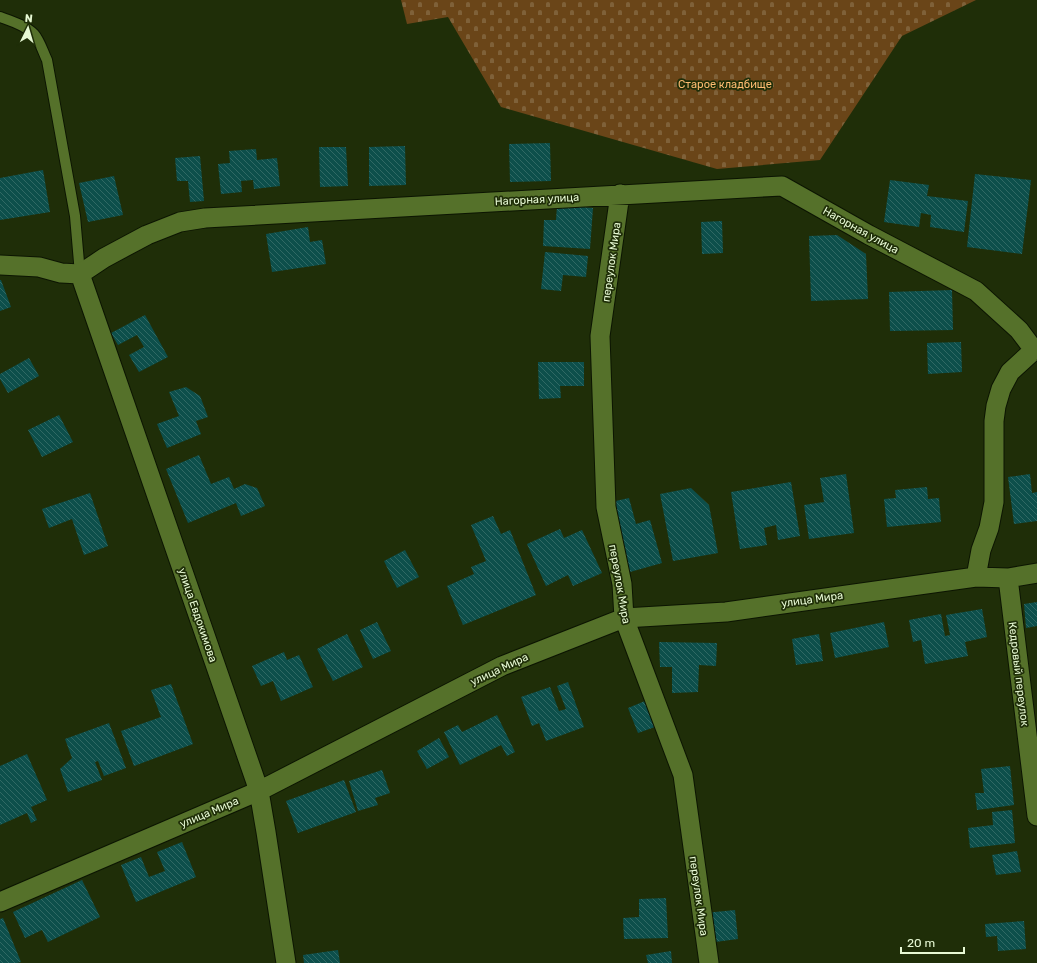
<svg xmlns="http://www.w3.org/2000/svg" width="1037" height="963" font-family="Rubik,sans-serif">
  <defs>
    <pattern id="cemetery-stones" width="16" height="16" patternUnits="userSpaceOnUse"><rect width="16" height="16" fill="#6a4518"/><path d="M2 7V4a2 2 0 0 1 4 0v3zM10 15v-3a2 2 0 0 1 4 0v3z" fill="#7f6139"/></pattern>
    <pattern id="building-back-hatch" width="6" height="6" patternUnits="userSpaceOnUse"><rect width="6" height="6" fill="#0d4f4b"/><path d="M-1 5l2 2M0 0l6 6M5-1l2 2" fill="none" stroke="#306964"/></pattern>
  </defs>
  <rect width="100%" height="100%" fill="#1f2e08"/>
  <path fill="url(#cemetery-stones)" d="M 401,0 L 976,0 L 902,36 L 820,160 L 717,169 L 501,107 L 448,17 L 407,24 Z"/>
  <path fill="url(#building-back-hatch)" d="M 550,143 L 551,181 L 510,182 L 509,144 Z
    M 405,146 L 406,185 L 369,186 L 369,147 Z
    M 319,147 L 346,147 L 348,186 L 320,187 Z
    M 256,149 L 257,160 L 277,158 L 280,186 L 254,189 L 253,180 L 241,181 L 242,192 L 221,194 L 218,164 L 230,163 L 229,151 Z
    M 200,156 L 204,201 L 190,202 L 188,181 L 177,181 L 175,158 Z
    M 43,170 L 50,212 L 0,220 L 0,178 Z
    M 975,174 L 1031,180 L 1022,254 L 967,247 Z
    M 114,176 L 123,215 L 88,222 L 79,183 Z
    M 890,180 L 929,185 L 927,196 L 968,201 L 964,232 L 930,227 L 931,215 L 921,213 L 919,227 L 884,222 Z
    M 557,205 L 593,208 L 590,249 L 543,246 L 544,220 L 556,220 Z
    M 722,221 L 723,253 L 702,254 L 701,222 Z
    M 308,227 L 310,242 L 322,240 L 326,264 L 272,272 L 266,234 Z
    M 837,235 L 866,254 L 868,299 L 811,301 L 809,236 Z
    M 545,252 L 588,256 L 586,277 L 563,275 L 561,291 L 541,289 Z
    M 0,280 L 1,280 L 11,307 L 0,311 Z
    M 952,290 L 953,330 L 890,331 L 889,292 Z
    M 145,315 L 168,357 L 139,372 L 129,355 L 144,347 L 137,335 L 118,345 L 111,333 Z
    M 961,342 L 962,372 L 928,374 L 927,343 Z
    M 29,358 L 39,376 L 8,393 L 0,379 L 0,374 Z
    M 538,362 L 584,362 L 584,386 L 560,386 L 561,398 L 539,399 Z
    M 186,387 L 200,396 L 208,417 L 196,421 L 201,434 L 167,448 L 157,424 L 179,416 L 169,392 Z
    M 59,415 L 73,442 L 42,457 L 28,430 Z
    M 199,455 L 211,484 L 229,477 L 234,489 L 245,484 L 257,488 L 265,506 L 241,516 L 236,503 L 188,523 L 166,469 Z
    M 846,474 L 854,533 L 809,539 L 804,505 L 824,502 L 820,478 Z
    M 1030,474 L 1032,493 L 1037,492 L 1037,521 L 1014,524 L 1008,477 Z
    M 791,482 L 800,536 L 778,540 L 776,525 L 764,528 L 767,545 L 740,549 L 731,492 Z
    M 927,487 L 928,499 L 939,498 L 941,522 L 887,527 L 884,499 L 896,498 L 895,490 Z
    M 691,488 L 709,505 L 718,553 L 673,561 L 660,494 Z
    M 90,493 L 108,546 L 84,555 L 72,519 L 49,528 L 42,509 Z
    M 629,498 L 636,524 L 650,520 L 662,563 L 630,572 L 611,502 Z
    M 493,516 L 501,534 L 510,530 L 536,595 L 463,625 L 447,586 L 474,574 L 471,567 L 486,561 L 471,525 Z
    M 560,529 L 564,538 L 582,530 L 602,573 L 573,586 L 568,575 L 546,586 L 527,544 Z
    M 405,550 L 419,577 L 397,588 L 384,561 Z
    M 1037,602 L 1037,626 L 1026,628 L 1024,604 Z
    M 982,609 L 987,637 L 965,642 L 968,656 L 925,664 L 921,640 L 913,642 L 909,620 L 941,614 L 945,636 L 950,635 L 946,615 Z
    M 377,622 L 391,651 L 373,659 L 360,630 Z
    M 884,622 L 889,647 L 835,658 L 830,633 Z
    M 347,634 L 363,667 L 333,681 L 317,649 Z
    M 819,634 L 823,661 L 796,665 L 792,639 Z
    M 659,642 L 717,643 L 716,666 L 699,665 L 698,692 L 672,693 L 672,667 L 660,667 Z
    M 284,652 L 287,660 L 299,655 L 313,687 L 281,701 L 273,681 L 261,686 L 252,666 Z
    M 568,682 L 584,727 L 546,741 L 539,723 L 532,726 L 521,697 L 550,687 L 559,711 L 566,709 L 557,686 Z
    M 171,684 L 193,744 L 134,766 L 121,731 L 161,717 L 151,690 Z
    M 645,701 L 655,727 L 638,733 L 628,708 Z
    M 497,715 L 515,752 L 507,756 L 501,745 L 460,765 L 444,732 L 458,725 L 462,732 Z
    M 109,723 L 126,768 L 104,776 L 98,761 L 95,762 L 102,780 L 68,792 L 60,769 L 72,758 L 65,739 Z
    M 439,738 L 449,757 L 427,769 L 417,751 Z
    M 27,754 L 47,800 L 31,807 L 37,820 L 31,823 L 27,813 L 0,825 L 0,766 Z
    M 1010,766 L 1014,805 L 977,810 L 975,793 L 984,793 L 981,769 Z
    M 382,770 L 390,793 L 375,798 L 378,805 L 358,811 L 349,781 Z
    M 344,780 L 356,812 L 298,833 L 286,801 Z
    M 1012,810 L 1015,843 L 970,848 L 968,828 L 993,825 L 992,812 Z
    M 182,842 L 196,877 L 136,902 L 121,865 L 141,857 L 149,877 L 165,871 L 157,852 Z
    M 1017,851 L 1021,872 L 996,875 L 992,855 Z
    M 82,880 L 100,917 L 48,942 L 42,930 L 25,938 L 13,912 Z
    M 666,898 L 668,938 L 624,939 L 623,918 L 639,917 L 639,899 Z
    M 735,910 L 738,939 L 715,942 L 705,913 Z
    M 3,918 L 21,962 L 17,963 L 0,963 L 0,919 Z
    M 1024,921 L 1026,949 L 998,951 L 997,936 L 986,937 L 985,924 Z
    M 338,950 L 340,963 L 304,963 L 303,955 Z
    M 671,951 L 672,963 L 648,963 L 646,955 Z"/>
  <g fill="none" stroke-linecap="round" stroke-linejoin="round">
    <defs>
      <path id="service" d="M 0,17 C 11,21 25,25 34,34 C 40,41 43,52 47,60 L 75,216 L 80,274"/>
      <path id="minor" d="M 620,194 L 600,336 L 606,507 L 622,584 L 624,618 L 683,775 L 709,963
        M 0,265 L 39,267 L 61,273 L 80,274 L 104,258 L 147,235 L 180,222 L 205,218 L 782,186 L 869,235 L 976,291 L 1019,330 L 1034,350 L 1037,348
        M 80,274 L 259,791 L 266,832 L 286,963
        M 976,577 L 981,550 L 989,528 L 994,502 L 994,421 L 996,406 L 1001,389 L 1010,372 L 1034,350
        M 1008,578 L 1037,816
        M 0,902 L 259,791 L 502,666 L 624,618 L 726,612 L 976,577 L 1008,578 L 1037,573"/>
    </defs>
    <use href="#service" stroke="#0c1502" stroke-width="12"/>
    <use href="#minor" stroke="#0c1502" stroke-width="21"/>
    <use href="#service" stroke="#55712a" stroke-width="10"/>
    <use href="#minor" stroke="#55712a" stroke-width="19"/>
  </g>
  <g text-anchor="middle" stroke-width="3.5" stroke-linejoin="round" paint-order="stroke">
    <g font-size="11" fill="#ffbc72" stroke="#1f2e08">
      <text x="725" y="88">Старое кладбище</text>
    </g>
    <g font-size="11" fill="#e7f9d4" stroke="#1f2e08">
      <text transform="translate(537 199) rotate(-3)" y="4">Нагорная улица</text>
      <text transform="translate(861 230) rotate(29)" y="4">Нагорная улица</text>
      <text transform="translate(611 262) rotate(-82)" y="4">переулок Мира</text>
      <text transform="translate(620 584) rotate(80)" y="4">переулок Мира</text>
      <text transform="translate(812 599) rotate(-8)" y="4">улица Мира</text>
      <text transform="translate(198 615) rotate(71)" y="4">улица Евдокимова</text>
      <text transform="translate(499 669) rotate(-25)" y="4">улица Мира</text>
      <text transform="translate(1019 674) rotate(83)" y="4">Кедровый переулок</text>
      <text transform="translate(209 812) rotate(-23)" y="4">улица Мира</text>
      <text transform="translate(699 896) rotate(82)" y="4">переулок Мира</text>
    </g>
  </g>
  <g transform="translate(28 28) rotate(5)" stroke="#1f2e08" stroke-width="3" paint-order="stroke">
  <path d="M0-3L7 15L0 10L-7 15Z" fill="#e7f9d4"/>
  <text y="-6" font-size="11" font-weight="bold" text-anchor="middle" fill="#e7f9d4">N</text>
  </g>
  <path d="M901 947v6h63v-6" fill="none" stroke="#e7f9d4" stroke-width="2"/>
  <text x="907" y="947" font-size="12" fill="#e7f9d4" stroke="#1f2e08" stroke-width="3" paint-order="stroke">20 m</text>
</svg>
